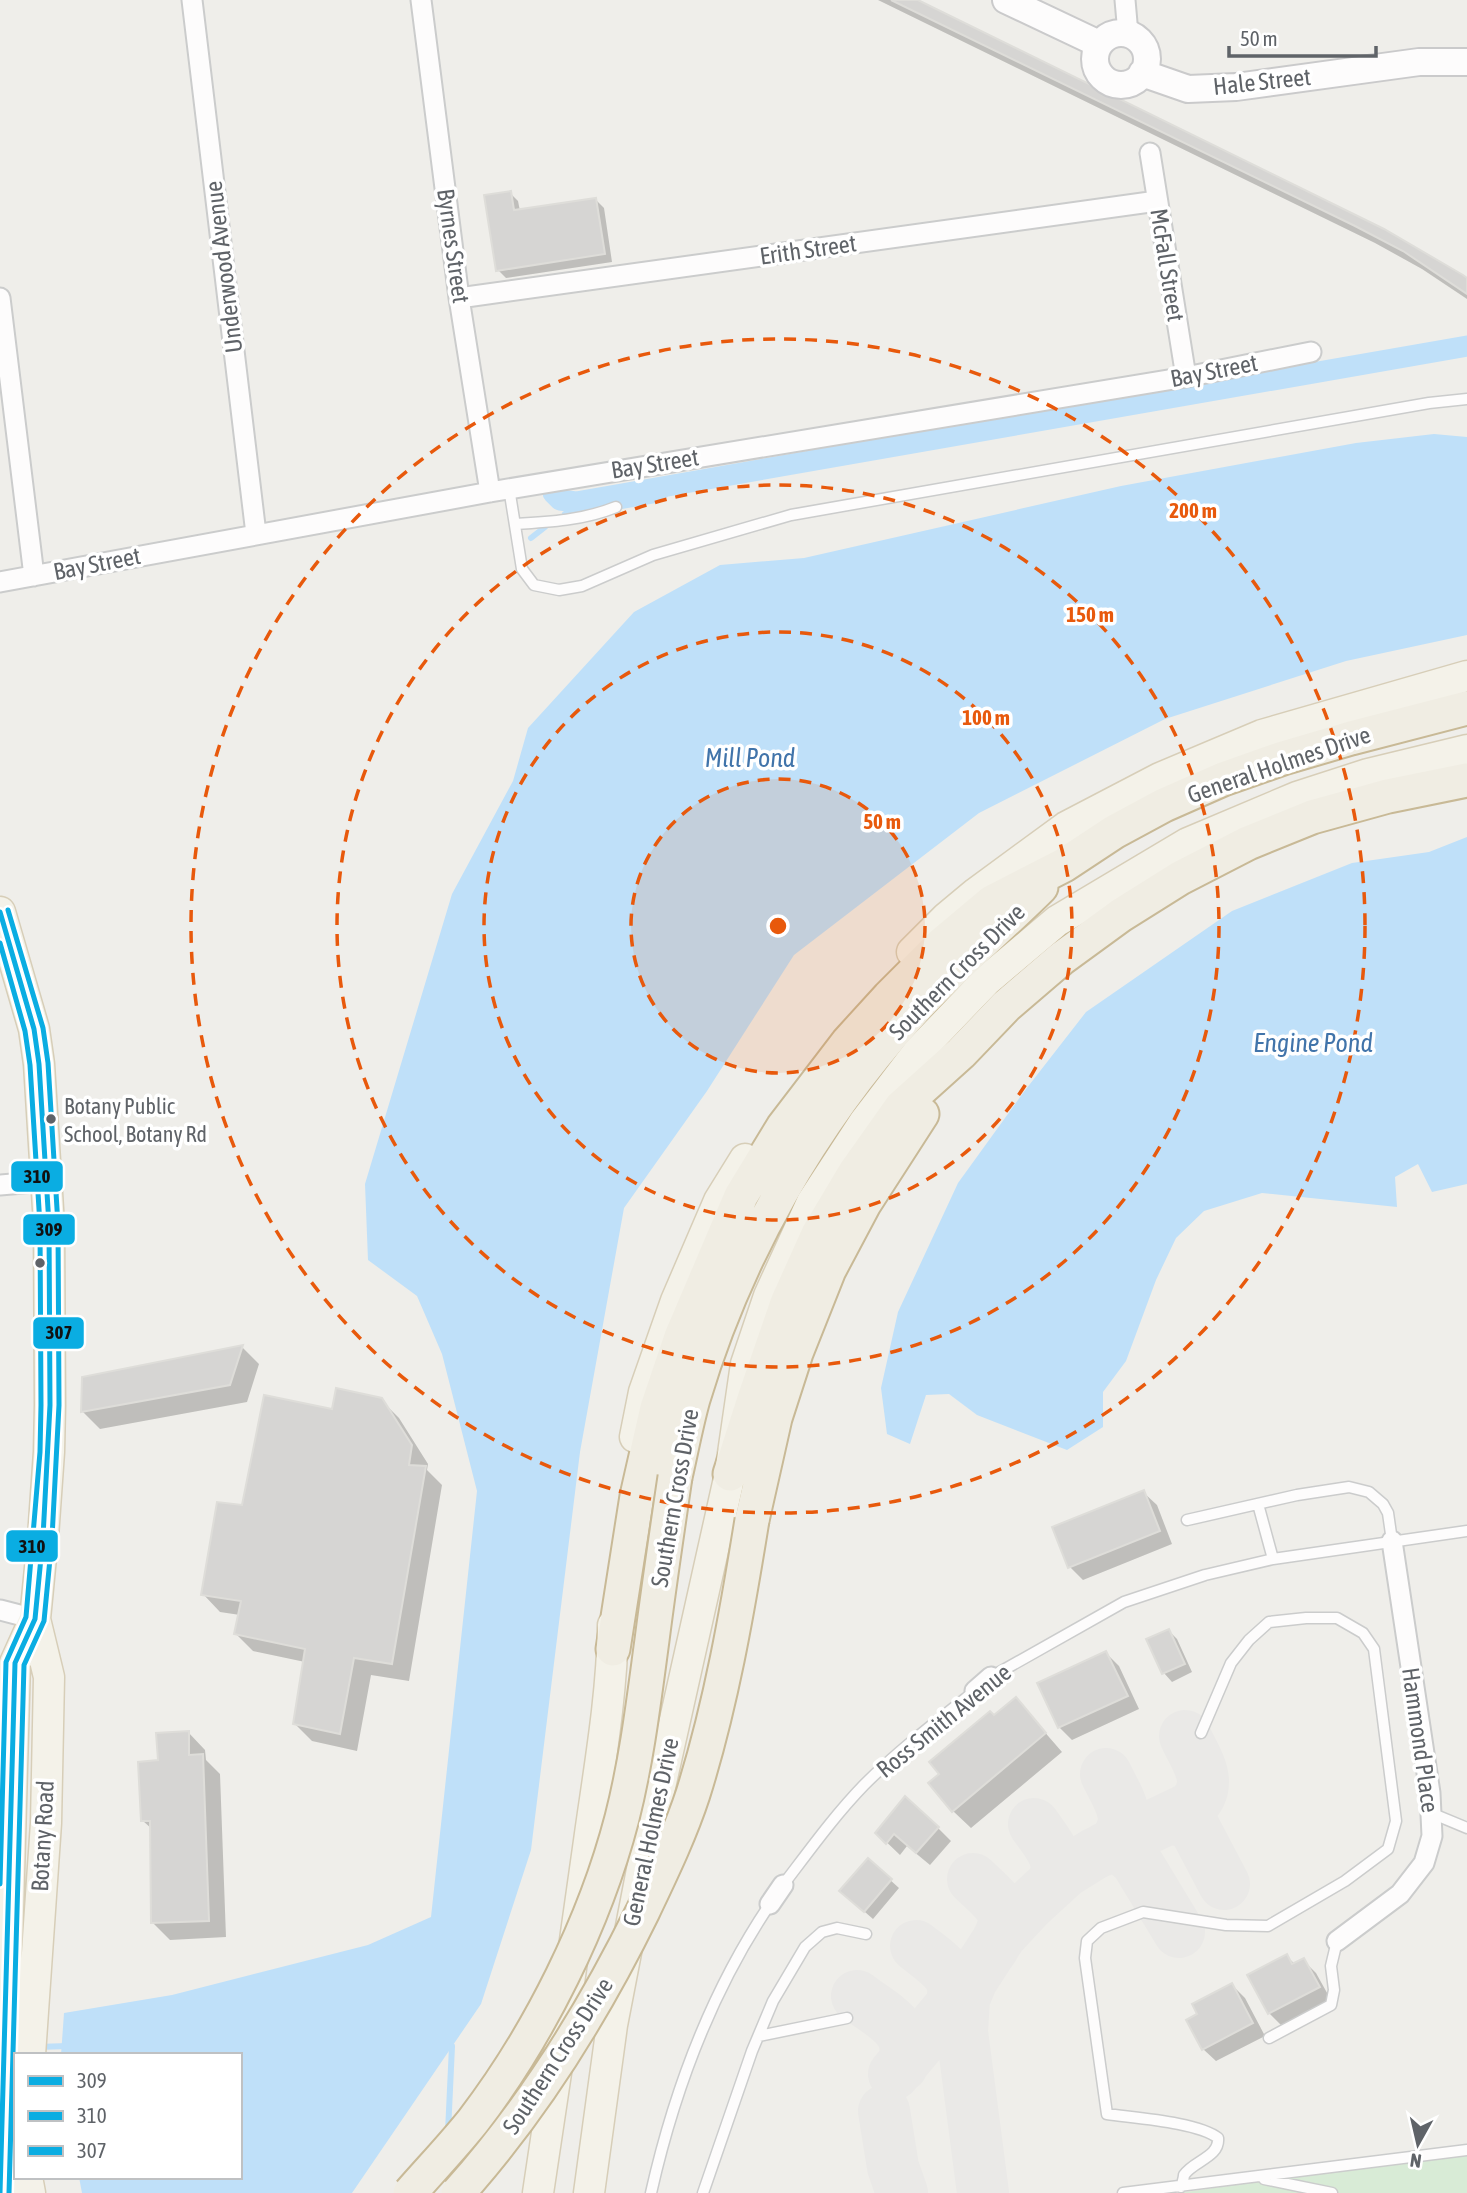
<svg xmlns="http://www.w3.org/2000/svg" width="1467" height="2193" font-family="'Asap Condensed',sans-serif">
  <rect width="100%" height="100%" fill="#efeeea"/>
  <path fill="#d8ebd6" d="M 1467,2156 L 1467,2193 L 1179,2193 L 1422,2158 Z"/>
  <path fill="#bfe0f9" d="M 1434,434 L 1467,437 L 1467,635 L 1346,661 L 1165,719 L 979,813 L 794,955 L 707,1091 L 624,1208 L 580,1452 L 531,1850 L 481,2004 L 352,2193 L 82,2193 L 79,2177 L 240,2177 L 240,2055 L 61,2055 L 64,2013 L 172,1995 L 368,1945 L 431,1917 L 477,1491 L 442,1354 L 417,1296 L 368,1260 L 365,1184 L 452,894 L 513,781 L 528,728 L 634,612 L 720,565 L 804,558 L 1121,486 L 1356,443 Z
    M 1467,837 L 1467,1184 L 1432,1192 L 1418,1164 L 1395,1177 L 1397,1207 L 1262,1193 L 1204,1211 L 1176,1238 L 1156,1280 L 1126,1361 L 1103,1392 L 1103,1427 L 1067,1450 L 977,1415 L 949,1394 L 926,1395 L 910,1444 L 887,1434 L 881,1388 L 898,1312 L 958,1183 L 1023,1093 L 1086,1012 L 1232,911 L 1352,863 L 1429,852 Z"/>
  <path fill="#0003" d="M 878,0 L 911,0 L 1467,280 L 1467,299 L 1422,269 L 1375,243 Z
    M 510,193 L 518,201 L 520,211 L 596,200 L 604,208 L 612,262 L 506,278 L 498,270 Z
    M 242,1347 L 259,1364 L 247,1402 L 100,1429 L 83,1412 L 84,1379 Z
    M 381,1400 L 399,1418 L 428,1464 L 427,1470 L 442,1485 L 409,1681 L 371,1675 L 357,1751 L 312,1741 L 295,1724 L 305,1662 L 253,1651 L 236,1634 L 240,1615 L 220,1612 L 203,1594 L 243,1507 L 334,1411 Z
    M 1144,1493 L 1157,1505 L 1172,1544 L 1083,1580 L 1070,1567 L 1054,1528 Z
    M 1169,1631 L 1177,1639 L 1192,1672 L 1172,1682 L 1164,1673 L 1148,1640 Z
    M 1106,1653 L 1119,1666 L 1139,1709 L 1072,1740 L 1059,1727 Z
    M 1016,1699 L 1062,1752 L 971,1828 L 953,1811 L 942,1774 L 994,1717 Z
    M 188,1732 L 205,1750 L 206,1760 L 220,1774 L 226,1937 L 170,1940 L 153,1923 L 152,1829 L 143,1821 L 160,1762 Z
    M 938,1828 L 951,1841 L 930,1865 L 907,1846 L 900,1855 L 877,1833 Z
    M 868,1860 L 899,1888 L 873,1919 L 850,1899 Z
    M 1286,1956 L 1295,1964 L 1303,1960 L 1316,1973 L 1331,2000 L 1282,2026 L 1269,2013 L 1249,1976 Z
    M 1232,1985 L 1245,1998 L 1265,2036 L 1216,2061 L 1203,2049 L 1200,2015 Z"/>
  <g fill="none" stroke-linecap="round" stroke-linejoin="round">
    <path stroke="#bfe0f9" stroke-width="6" d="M 559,505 L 576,502
      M 565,514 L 595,499 L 616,507 L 661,499 L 676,484
      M 531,538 L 545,527
      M 37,2047 L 68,2046
      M 448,2132 L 452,2046"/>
    <path stroke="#bfe0f9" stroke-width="21" d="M 553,493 L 560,500 L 576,502 L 1467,346"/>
    <path stroke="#eae9e7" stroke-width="52" d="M 1106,1774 C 1119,1801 1136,1821 1111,1846
      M 1167,1819 L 1181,1820 L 1194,1827 L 1224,1884
      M 1034,1824 C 1047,1843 1065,1860 1052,1884
      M 1105,1848 L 1123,1850 L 1136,1861 L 1179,1932
      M 973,1879 C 1001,1906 1016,1913 991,1951
      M 916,1946 C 938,1964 964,1977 949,2009
      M 972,1980 L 964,1999 L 962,2032 L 983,2193
      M 857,1996 C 881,2015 917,2029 902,2066
      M 894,2074 L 972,1980 L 1001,1935 L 1027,1907 L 1065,1872 L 1094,1854 L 1190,1808 C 1216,1784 1197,1762 1185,1736
      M 884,2111 L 893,2167 L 902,2193"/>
  </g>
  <path fill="#d6d5d3" stroke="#deddd9" stroke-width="2" d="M 891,0 L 918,0 L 1384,229 L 1463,275 L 1467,278 L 1467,294 L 1403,251 L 1355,226 Z
    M 511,191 L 514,210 L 596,198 L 605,254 L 496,271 L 484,195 Z
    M 243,1345 L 230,1385 L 81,1412 L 82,1377 Z
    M 336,1388 L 382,1398 L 412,1445 L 409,1465 L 426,1466 L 392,1664 L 354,1658 L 340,1734 L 293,1724 L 305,1649 L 234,1634 L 241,1601 L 201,1595 L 217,1502 L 242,1505 L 264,1395 L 332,1409 Z
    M 1144,1490 L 1160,1531 L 1068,1568 L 1052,1527 Z
    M 1169,1629 L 1185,1664 L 1162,1674 L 1146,1639 Z
    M 1106,1651 L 1128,1696 L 1058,1728 L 1037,1683 Z
    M 1016,1697 L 1046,1733 L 952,1812 L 928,1783 L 939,1774 L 929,1762 L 990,1711 L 994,1715 Z
    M 189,1731 L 189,1755 L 203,1754 L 209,1921 L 151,1923 L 150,1821 L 141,1821 L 138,1762 L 158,1760 L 156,1733 Z
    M 905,1796 L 939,1827 L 916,1853 L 894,1834 L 886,1844 L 875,1833 Z
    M 868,1858 L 892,1879 L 864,1912 L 839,1891 Z
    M 1287,1954 L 1292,1964 L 1304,1958 L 1320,1987 L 1268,2014 L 1247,1975 Z
    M 1232,1983 L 1253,2023 L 1202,2050 L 1186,2020 L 1197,2014 L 1192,2004 Z"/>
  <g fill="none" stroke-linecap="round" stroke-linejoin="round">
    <defs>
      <path id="lane" d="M 509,488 L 522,569 L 534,585 L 559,590 L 582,586 L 653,555 L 791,515 L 1429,403 L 1467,399
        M 515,524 C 550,522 584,520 616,507
        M 1258,1504 L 1273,1559
        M 1187,1520 L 1297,1495 L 1349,1487 L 1369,1492 L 1383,1504 L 1388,1513 L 1392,1541
        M 991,1677 L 1124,1602 L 1205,1575 L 1273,1559 L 1467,1531
        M 1431,1813 L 1467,1828
        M 783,1885 C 809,1851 834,1816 864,1785 C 898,1751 937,1721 975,1691
        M 759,2036 L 847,2018
        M 1269,2038 L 1331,2005 L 1334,1990 L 1331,1966 L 1337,1941
        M 1264,2179 L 1332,2193
        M 1181,2187 C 1182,2185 1184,2177 1184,2175 C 1193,2161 1220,2157 1218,2138 C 1198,2122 1134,2118 1107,2114 L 1085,1958 L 1087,1941 L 1101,1928 L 1143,1912 L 1226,1925 L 1268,1926 L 1345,1881 L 1388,1849 L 1396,1821 L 1374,1649 L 1363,1633 L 1337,1618 L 1306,1618 L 1269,1622 L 1249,1640 L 1231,1663 L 1201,1733
        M 651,2193 C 674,2091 712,1990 770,1904
        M 703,2193 L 752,2051 L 773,2001 L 805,1947 L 822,1932 L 837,1928 L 866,1934
        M 1123,2193 L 1467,2150"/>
      <path id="street" d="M 192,0 L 256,534
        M 421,0 L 459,298 L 490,492
        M 1125,0 L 1128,34
        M 1150,153 L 1186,377
        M 0,298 L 34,576
        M 459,298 L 1157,201
        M 0,582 L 490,492 L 1186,377 L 1311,352
        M 0,1185 L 47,1181
        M 0,1610 L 35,1619
        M 975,1691 L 991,1677
        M 770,1904 L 783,1885
        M 1337,1941 L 1400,1894 L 1424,1863 L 1432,1836 L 1430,1793 L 1392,1541"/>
      <path id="secondary" d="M 1006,0 L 1099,44
        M1095 59a26 26 0 1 1 52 0a26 26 0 1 1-52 0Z
        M 1142,73 L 1188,89 L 1236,87 L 1419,62 L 1467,62"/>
      <path id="primary" d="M 0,912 L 34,1029 L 39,1064 L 49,1225 L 50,1405 L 49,1452 L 43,1537 L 35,1619 L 15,1663 L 0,2193
        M 912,952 L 946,918 L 976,893 L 1066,827 L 1160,778 L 1262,735 L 1467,676
        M 635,1437 L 644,1392 L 676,1301 L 719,1201 L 745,1159
        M 30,2055 L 46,1823 L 49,1677 L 35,1619
        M 27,2177 L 30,2193
        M 538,2193 C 556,2076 573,1958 589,1841 C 599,1769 612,1697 613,1625
        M 589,2193 L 612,2025 L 645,1854 L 730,1474 L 746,1364 L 769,1296 L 812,1202 L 865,1121 L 917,1053 L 986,981 L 1057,921 L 1188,843 L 1297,797 L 1368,774 L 1467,750"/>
      <path id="highway" d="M 730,1474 L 755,1396 L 787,1303 L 818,1234 L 855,1172 L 901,1107 L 961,1053 L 1006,1006 L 1062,958 L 1121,915 L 1180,878 L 1248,843 L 1312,817 L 1388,796 L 1467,780
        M 675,1477 C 681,1451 686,1424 693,1399 C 736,1255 811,1124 911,1013 C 951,968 998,930 1041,887
        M 752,1520 L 775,1418 L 796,1353 L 829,1270 L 864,1204 L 922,1114
        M 613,1649 L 637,1496 L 657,1408 L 681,1337 L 741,1196 L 783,1127 L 848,1042 L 889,997 L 942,944 L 992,902 L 1064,865 L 1114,832 L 1164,805 L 1223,779 L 1283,758 L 1351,738 L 1467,708"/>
    </defs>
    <use href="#lane" stroke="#cbcccc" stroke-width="13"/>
    <use href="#street" stroke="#cbcccc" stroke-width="23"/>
    <use href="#secondary" stroke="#cacacb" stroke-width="30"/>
    <use href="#primary" stroke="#d7ceb8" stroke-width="33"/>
    <use href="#highway" stroke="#c8b996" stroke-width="37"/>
    <use href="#lane" stroke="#fdfcfc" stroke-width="10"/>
    <use href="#street" stroke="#fdfcfc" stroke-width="19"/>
    <use href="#secondary" stroke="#fdfcfc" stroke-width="26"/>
    <use href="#primary" stroke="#f4f2e9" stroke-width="30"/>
    <use href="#highway" stroke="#f0ede3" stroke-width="33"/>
    <defs>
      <path id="highway-bridge" d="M 410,2193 C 431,2169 453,2146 473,2121 C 539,2035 595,1922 622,1818 C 637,1759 644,1699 652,1640 C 659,1585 667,1531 675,1477
        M 458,2193 C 534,2108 593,2013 643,1911 C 661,1873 680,1834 693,1794 C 721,1705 737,1613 752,1520"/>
    </defs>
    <use href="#highway-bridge" stroke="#c8b996" stroke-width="37" stroke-linecap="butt"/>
    <use href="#highway-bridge" stroke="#f0ede3" stroke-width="33"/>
    <defs>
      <path id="bus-1" d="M 0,912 L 34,1029 L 39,1064 L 49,1225 L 50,1405 L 43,1537 L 35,1619 L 15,1663 L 0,2193"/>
      <path id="bus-2" d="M 0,943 L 25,1031 L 30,1065 L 40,1225 L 41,1405 L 40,1452 L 26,1617 L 6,1662 L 0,1884"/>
      <path id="bus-3" d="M 8,910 L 43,1028 L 48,1063 L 58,1225 L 59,1405 L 52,1538 L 44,1621 L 24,1665 L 9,2193"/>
    </defs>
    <use href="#bus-1" stroke="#fff" stroke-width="10"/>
    <use href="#bus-2" stroke="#fff" stroke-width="10"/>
    <use href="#bus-3" stroke="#fff" stroke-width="10"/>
    <use href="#bus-1" stroke="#0aade2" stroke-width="5"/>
    <use href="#bus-2" stroke="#0aade2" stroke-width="5"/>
    <use href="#bus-3" stroke="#0aade2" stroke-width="5"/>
  </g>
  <circle cx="778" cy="926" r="147" fill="#e8590c" fill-opacity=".12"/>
  <g fill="none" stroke="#e8590c" stroke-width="3.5" stroke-dasharray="12 9">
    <circle cx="778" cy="926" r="147"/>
    <circle cx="778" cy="926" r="294"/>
    <circle cx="778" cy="926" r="441"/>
    <circle cx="778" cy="926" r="587"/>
  </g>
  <g fill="#5f6368" stroke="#fff" stroke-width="2.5">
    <circle cx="51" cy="1119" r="6"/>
    <circle cx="40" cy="1263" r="6"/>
  </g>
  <g text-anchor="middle" stroke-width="7" stroke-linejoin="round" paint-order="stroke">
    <g font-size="22" fill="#5f6368" stroke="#fff" text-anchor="start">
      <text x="64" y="1114">Botany Public<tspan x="64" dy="28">School, Botany Rd</tspan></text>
    </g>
    <g font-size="24" fill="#5f6368" stroke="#fff">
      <text transform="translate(1262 82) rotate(-6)" y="8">Hale Street</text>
      <text transform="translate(453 246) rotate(82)" y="8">Byrnes Street</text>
      <text transform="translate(808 250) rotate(-8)" y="8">Erith Street</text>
      <text transform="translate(1167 265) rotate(81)" y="8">McFall Street</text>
      <text transform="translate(224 267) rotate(-97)" y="8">Underwood Avenue</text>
      <text transform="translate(1214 371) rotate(-11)" y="8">Bay Street</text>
      <text transform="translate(655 464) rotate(-9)" y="8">Bay Street</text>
      <text transform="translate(97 564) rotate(-11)" y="8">Bay Street</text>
      <text transform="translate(1279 765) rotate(-19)" y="8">General Holmes Drive</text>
      <text transform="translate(957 972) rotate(-45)" y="8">Southern Cross Drive</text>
      <text transform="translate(675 1498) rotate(-80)" y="8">Southern Cross Drive</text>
      <text transform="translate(944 1721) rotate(-39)" y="8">Ross Smith Avenue</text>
      <text transform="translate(1420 1740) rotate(82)" y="8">Hammond Place</text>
      <text transform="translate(651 1832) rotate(-78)" y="8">General Holmes Drive</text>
      <text transform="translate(43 1836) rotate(-87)" y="8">Botany Road</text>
      <text transform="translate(558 2056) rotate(-57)" y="8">Southern Cross Drive</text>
    </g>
    <g font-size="26" font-style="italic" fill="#4174aa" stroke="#fff">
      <text x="750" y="767">Mill Pond</text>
      <text x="1313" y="1052">Engine Pond</text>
    </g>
  </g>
  <circle cx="778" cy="926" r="10" fill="#e8590c" stroke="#fff" stroke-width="3.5"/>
  <g font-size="21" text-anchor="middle" font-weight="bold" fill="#e8590c" stroke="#fff" stroke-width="7" stroke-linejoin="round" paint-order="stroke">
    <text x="1193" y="518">200 m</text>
    <text x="1090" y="622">150 m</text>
    <text x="986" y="725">100 m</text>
    <text x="882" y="829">50 m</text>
  </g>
  <g stroke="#fff" stroke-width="2.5">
    <rect x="10" y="1160" width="54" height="33" rx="7" fill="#0aade2"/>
    <rect x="22" y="1213" width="54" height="33" rx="7" fill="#0aade2"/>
    <rect x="32" y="1316" width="53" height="34" rx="7" fill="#0aade2"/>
    <rect x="5" y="1529" width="54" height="34" rx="7" fill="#0aade2"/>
  </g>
  <g font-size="19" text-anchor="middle" font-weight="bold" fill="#111">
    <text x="37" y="1183">310</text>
    <text x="49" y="1236">309</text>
    <text x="59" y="1339">307</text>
    <text x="32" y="1553">310</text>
  </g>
  <rect x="14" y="2053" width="228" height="126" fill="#ffffff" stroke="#bfc1c3" stroke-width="2"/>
  <rect x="28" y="2076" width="35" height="10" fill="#0aade2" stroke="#bfc1c3" stroke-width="2"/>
  <text x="77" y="2088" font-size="21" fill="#5f6368">309</text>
  <rect x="28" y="2111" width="35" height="10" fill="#0aade2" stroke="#bfc1c3" stroke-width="2"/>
  <text x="77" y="2123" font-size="21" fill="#5f6368">310</text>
  <rect x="28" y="2146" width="35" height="10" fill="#0aade2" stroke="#bfc1c3" stroke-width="2"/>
  <text x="77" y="2158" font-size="21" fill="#5f6368">307</text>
  <g transform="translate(1418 2144) rotate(188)" stroke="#ffffff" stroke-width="5" paint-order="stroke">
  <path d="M0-5L12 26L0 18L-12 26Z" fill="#5f6368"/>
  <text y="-10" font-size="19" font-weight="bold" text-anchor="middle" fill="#5f6368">N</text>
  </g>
  <path d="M1229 46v10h147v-10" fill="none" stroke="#5f6368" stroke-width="3.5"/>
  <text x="1240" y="46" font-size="21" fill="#5f6368" stroke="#ffffff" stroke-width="5" paint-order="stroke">50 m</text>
</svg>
